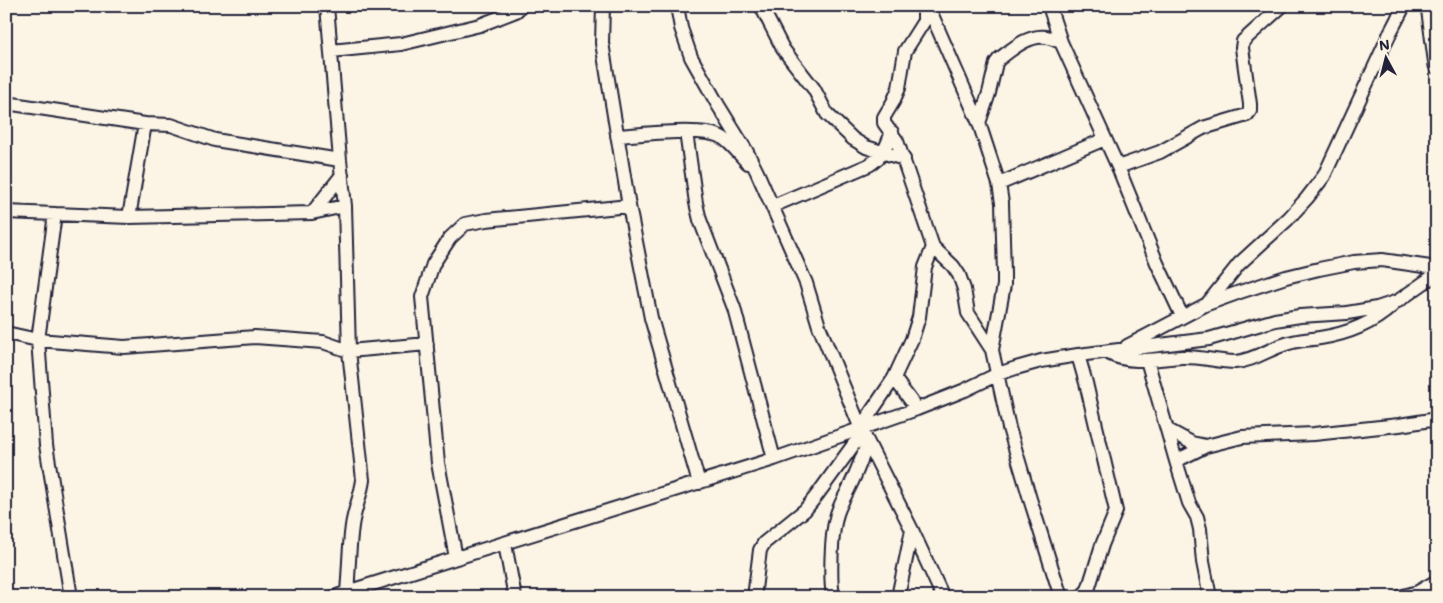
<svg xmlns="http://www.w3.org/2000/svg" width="1443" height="603" font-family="Mali,sans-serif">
  <rect width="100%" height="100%" fill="#fcf5e5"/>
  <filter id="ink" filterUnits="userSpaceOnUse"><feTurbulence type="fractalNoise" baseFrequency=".02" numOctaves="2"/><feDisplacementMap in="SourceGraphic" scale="10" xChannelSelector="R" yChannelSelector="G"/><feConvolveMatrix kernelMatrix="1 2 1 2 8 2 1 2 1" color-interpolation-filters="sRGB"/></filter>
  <g filter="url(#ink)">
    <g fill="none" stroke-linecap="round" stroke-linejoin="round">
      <defs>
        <path id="minor" d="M 327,6 L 340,160 L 345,206 L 349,351 L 363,480 C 361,496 354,510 352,526 C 349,547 349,570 347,592
          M 603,6 L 602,43 L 629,206 L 651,318 L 699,483
          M 677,6 L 681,28 L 691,57 L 718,105 L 747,152 L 757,172 L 806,283 L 819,326 L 861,429 L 912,530 L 943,597
          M 761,6 L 783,49 L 814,89 L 827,114 L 853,139 L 866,147 L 904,159
          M 924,6 L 924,21 L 905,51 L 899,88 L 893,102 L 884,117 L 884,123 L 897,141 L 933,247 L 953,266 L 959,275 L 964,289 L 968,313 L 992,350 L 1009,428 L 1030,499 L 1061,597
          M 928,6 L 979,123 L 999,184 L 1002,203 L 1004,274 L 1004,285 L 992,350
          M 1049,6 L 1061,42 L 1118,167 L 1157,263 L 1182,316
          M 331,51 L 401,44 L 480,25 L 516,11 L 521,6
          M 6,103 L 145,124 L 171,125 L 215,140 L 340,160
          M 979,123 L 989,93 L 996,63 L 999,59 C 1011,50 1029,34 1046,37 C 1051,38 1056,40 1061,42
          M 686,132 L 696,203 L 700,220 L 734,308 L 774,459
          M 617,136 C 641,135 704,126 723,138 C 732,144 740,155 748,163
          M 1118,167 L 1160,152 L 1203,128 L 1247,115 L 1250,111 L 1250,104 L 1242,48 L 1243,41 L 1282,6
          M 999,184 L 1105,139
          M 773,206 L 869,165 C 884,156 886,147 892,132
          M 6,212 L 129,217 L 312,213 L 345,206
          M 312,213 L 342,175
          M 55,214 L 38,340 L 46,445 L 71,597
          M 129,217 L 145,124
          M 1207,304 L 1239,264 L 1288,219 L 1307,198 L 1324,176 L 1391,31 L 1404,6
          M 6,333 L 38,340 L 124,347 L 255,337 L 323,342 L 349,351 L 427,344
          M 1127,346 L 1207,304 L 1240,292 L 1286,277 L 1319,269 L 1354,262 L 1382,260 L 1437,268
          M 1110,354 C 1132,365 1159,358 1182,357 C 1200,356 1217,362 1235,362 C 1253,361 1269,349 1286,344 C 1296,340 1308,340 1320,338 C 1346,334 1372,324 1392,306
          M 1147,360 L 1176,461 L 1189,503 L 1197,517 L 1200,529 L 1203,562 L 1210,597
          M 894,378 L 917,409
          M 867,427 L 867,418 L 894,378 L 912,339 L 919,317 L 925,267 L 933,247
          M 1168,430 L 1192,443 L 1206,446
          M 1176,461 L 1206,446 L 1242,437 L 1314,434 L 1399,425 L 1437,419
          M 505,544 L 515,597
          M 456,558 L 438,463 L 422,297 L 433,264 L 450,238 L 465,224 L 486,220 L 629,206
          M 335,597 L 347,592 L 774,459 L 917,409 L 965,390 L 998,374 L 1016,368 L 1041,361 L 1078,355 L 1209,339 L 1275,320 L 1300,316 L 1347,313 L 1377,308 L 1398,301 L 1425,282 L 1437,273
          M 754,597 L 760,550 L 764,543 L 805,510 L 817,495 L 854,444 L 865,436
          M 833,597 C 830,578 831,537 836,518 C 838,507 845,497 850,486 C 857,472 862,457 868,443
          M 898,597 L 912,530
          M 1078,597 L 1083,595 L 1088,590 L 1102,545 L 1116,511 L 1086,383 L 1078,355
          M 1400,597 L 1418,592 L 1437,581"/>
        <path id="tertiary" d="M 1429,6 L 1437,66"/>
      </defs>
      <use href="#minor" stroke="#22223b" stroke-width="16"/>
      <use href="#tertiary" stroke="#22223b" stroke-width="19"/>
      <use href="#minor" stroke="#fcf5e5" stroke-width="12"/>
      <use href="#tertiary" stroke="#fcf5e5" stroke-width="15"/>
    </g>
  </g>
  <rect width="1443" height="603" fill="none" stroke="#fcf5e5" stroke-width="25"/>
  <rect x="12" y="12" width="1418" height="578" fill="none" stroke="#22223b" stroke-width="2" filter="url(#ink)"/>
  <g transform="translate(1386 58) rotate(353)" stroke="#fcf5e5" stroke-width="4" paint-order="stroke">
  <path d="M0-4L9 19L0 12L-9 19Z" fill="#22223b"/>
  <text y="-8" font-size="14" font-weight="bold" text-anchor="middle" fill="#22223b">N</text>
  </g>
</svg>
